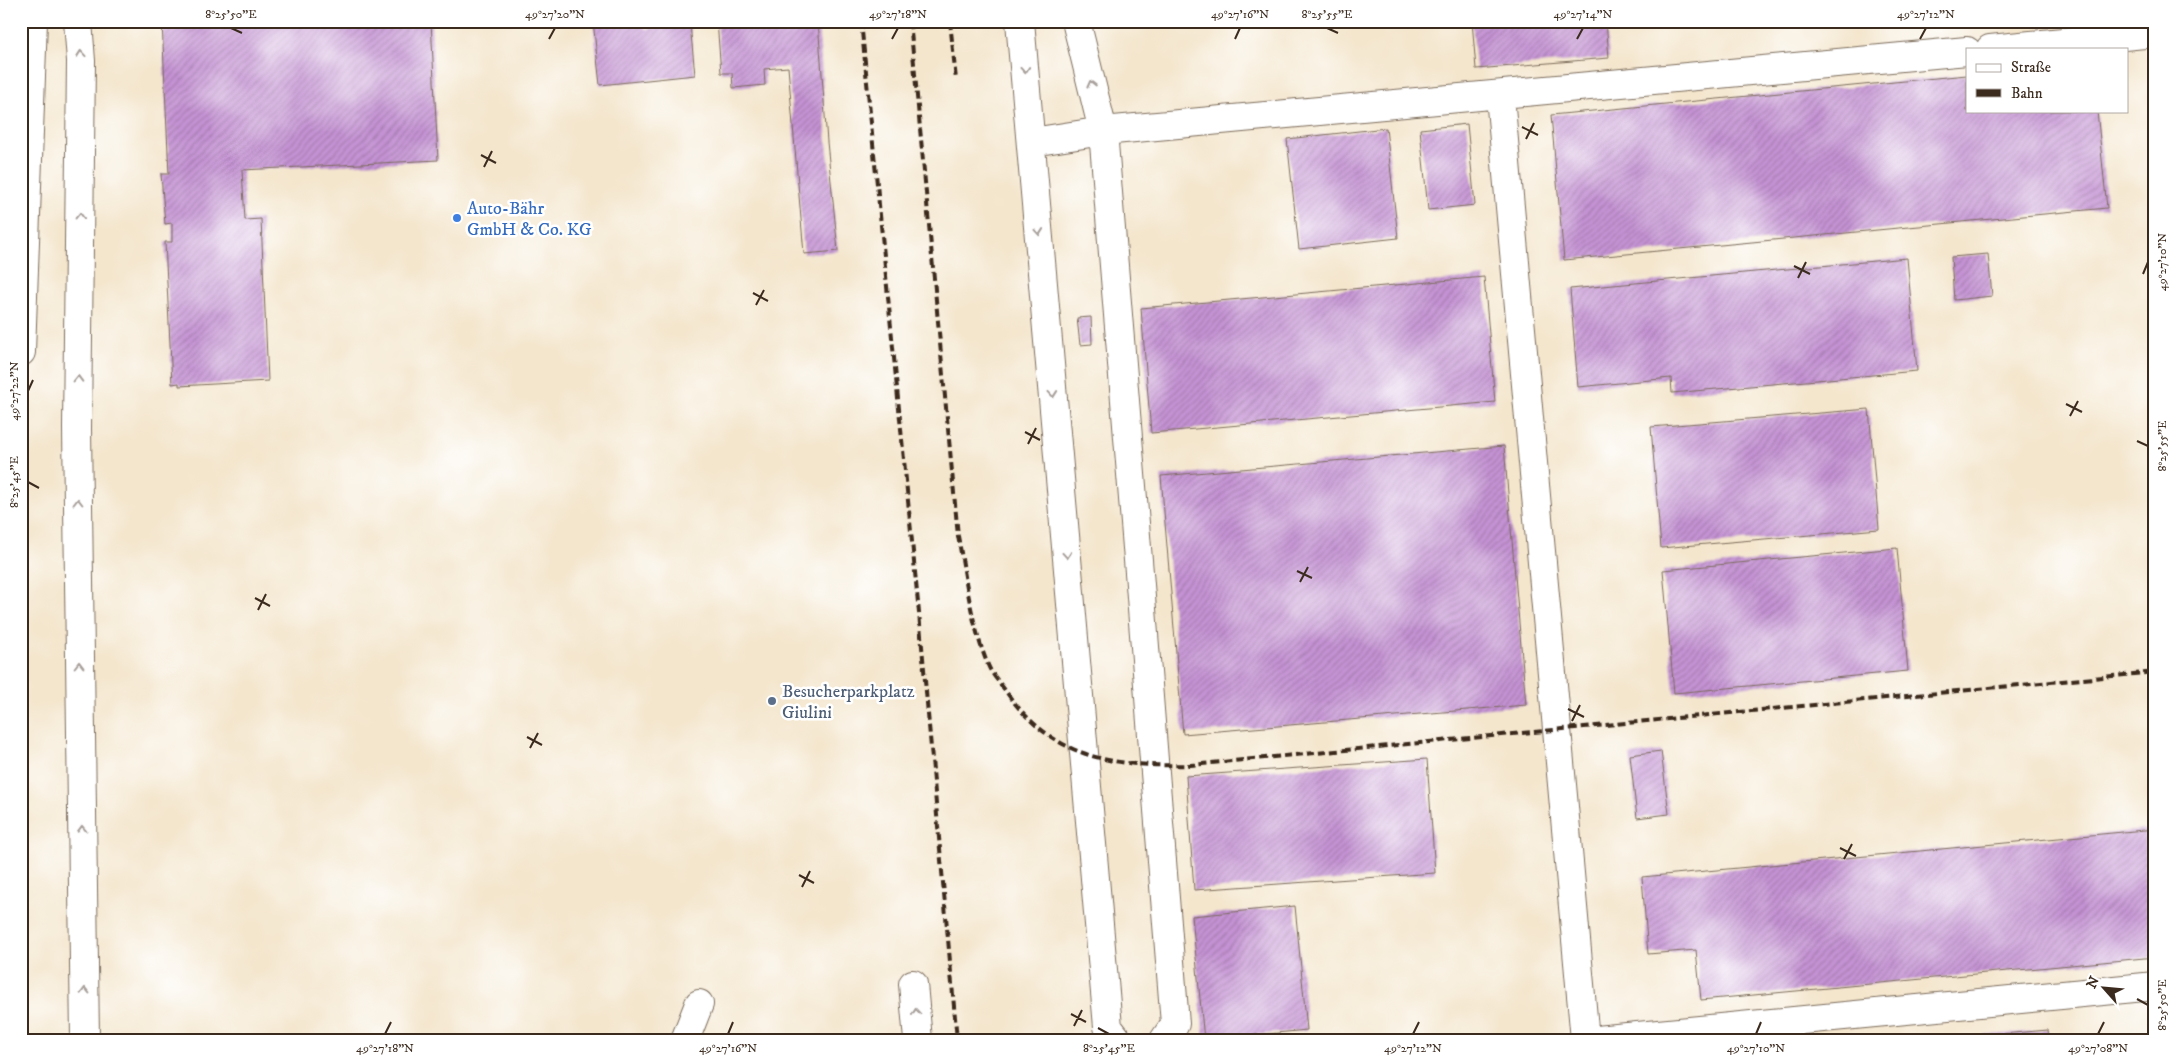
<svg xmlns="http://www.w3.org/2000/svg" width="2176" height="1061" font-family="'IM FELL DW Pica',serif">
  <defs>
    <pattern id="building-hatch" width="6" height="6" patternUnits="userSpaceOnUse" patternTransform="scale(1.25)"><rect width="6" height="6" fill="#c593d4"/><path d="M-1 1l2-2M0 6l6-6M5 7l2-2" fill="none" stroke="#a178ab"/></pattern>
  </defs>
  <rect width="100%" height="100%" fill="#fff"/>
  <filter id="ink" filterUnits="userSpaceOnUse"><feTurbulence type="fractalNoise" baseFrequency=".02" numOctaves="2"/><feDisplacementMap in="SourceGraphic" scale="10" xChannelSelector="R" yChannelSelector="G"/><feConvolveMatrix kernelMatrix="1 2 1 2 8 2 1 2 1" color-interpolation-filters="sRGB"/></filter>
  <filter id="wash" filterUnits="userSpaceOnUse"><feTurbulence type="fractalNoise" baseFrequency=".0096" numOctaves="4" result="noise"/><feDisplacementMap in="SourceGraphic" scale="20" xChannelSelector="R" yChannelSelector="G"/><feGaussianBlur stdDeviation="1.12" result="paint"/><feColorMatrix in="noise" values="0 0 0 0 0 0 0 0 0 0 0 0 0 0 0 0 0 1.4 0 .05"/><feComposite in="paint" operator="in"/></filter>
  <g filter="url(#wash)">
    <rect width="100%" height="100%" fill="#f4e6cd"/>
    <g id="blocks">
      <path fill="url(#building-hatch)" d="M 162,21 L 431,21 L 438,160 L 242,170 L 245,220 L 261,219 L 268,381 L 179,386 L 179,383 L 172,384 L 165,242 L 172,242 L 172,223 L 165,224 L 161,174 L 169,174 Z
        M 593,21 L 644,21 L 645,29 L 690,24 L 695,75 L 600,85 Z
        M 717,21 L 818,21 L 827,142 L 838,251 L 804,254 L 788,67 L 764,69 L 765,85 L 733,88 L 732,73 L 721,73 Z
        M 1472,21 L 1606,21 L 1609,58 L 1476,69 Z
        M 1967,75 L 1967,111 L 2097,111 L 2107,208 L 1564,260 L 1551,115 Z
        M 1467,124 L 1475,205 L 1428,210 L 1420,129 Z
        M 1386,128 L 1398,238 L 1299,249 L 1287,139 Z
        M 1988,254 L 1992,296 L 1954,300 L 1951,257 Z
        M 1907,258 L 1917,371 L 1672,393 L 1671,378 L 1578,387 L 1570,289 Z
        M 1484,277 L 1495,402 L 1151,433 L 1141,308 Z
        M 1091,317 L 1092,344 L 1080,345 L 1077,318 Z
        M 1869,409 L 1879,529 L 1661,548 L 1651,427 Z
        M 1504,446 L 1526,705 L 1183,734 L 1161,476 Z
        M 1897,548 L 1908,671 L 1674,693 L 1663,570 Z
        M 1661,751 L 1669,814 L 1637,818 L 1630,755 Z
        M 1427,759 L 1435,873 L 1194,890 L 1186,776 Z
        M 2155,829 L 2155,957 L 1701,1000 L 1696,950 L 1648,954 L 1642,877 Z
        M 1295,906 L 1307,1030 L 1204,1040 L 1192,916 Z
        M 2048,1030 L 2049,1040 L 1956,1040 L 1956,1038 Z
        M 1806,1035 L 1806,1040 L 1768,1040 L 1768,1038 Z"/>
    </g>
  </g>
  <g filter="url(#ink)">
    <use href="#blocks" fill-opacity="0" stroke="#7c6c5b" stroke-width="1"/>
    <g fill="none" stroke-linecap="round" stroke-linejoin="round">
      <defs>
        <path id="minor" d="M 1020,21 L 1108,1027 L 1118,1040
          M 1990,49 L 2155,33
          M 1500,96 L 1585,1040
          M 1032,142 L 1103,131 L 1076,21
          M 913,984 L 918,1040
          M 685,1040 L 699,1004
          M 1164,1040 L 1175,1024 C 1153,726 1126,429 1103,131 L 1967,51
          M 1596,1040 L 2155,986"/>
        <path id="highway" d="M 78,21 L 81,61 L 77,428 L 85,1040
          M 21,352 L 33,21"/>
      </defs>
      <use href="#minor" stroke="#7c6c5b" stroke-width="30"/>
      <use href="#highway" stroke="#7c6c5b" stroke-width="30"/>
      <use href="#minor" stroke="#fff" stroke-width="28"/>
      <use href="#highway" stroke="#fff" stroke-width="28"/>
      <path stroke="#3b2a1e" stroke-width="4" stroke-dasharray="8 4" stroke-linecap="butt" d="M 861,21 L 919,613 L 957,1040
        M 910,21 L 958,536 C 966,579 971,624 988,665 C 992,675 1001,684 1007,693 C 1055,760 1115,767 1191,765 L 2155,672
        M 950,21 L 956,80"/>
    </g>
    <defs><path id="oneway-chevron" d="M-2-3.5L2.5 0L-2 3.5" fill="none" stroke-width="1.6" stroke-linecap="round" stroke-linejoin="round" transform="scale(1.25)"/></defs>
    <g stroke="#a79f9a">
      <use href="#oneway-chevron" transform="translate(81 54) rotate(-95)"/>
      <use href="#oneway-chevron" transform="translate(1025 70) rotate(85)"/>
      <use href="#oneway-chevron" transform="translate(1091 84) rotate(-104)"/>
      <use href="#oneway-chevron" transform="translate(80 216) rotate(-89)"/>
      <use href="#oneway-chevron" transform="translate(1039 232) rotate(85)"/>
      <use href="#oneway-chevron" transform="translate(78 379) rotate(-89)"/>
      <use href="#oneway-chevron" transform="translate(1053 394) rotate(85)"/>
      <use href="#oneway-chevron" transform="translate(78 502) rotate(-90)"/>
      <use href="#oneway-chevron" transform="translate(1067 555) rotate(85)"/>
      <use href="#oneway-chevron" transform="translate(79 665) rotate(-90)"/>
      <use href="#oneway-chevron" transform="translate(82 829) rotate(-91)"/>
      <use href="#oneway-chevron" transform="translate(85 991) rotate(-91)"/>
      <use href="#oneway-chevron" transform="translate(916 1012) rotate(-95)"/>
    </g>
  </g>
  <path fill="none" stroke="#3b2a1e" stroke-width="2" d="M 231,28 L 242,33M 1327,28 L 1338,33M 549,39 L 555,28M 892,39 L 898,28M 1235,39 L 1240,28M 1577,39 L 1583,28M 1920,39 L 1926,28M 1522,127 L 1538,135M 1526,139 L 1534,123M 481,155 L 496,163M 484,167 L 492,151M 1794,266 L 1810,274M 2143,274 L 2148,262M 1798,278 L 1806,262M 753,293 L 768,301M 756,305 L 764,290M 28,391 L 33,380M 2066,404 L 2082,412M 2070,416 L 2078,401M 1025,432 L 1040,440M 2137,441 L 2148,446M 1028,444 L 1036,428M 28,482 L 39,488M 1297,571 L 1312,578M 1300,582 L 1308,567M 255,598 L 270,606M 258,610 L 266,594M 1568,709 L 1584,717M 1572,721 L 1580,705M 527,737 L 542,745M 530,748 L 538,733M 1840,848 L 1856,856M 1844,859 L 1852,844M 799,875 L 814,883M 802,887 L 810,871M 2137,999 L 2148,1005M 1071,1014 L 1086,1022M 1074,1026 L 1082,1010M 1098,1028 L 1109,1034M 385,1034 L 391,1022M 728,1034 L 733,1022M 1413,1034 L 1419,1022M 1756,1034 L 1761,1022M 2098,1034 L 2104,1022"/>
  <circle fill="#3f7fe0" stroke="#fff" stroke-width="2" cx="457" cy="218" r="5"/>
  <circle fill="#5c6f8a" stroke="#fff" stroke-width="2" cx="772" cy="701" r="5"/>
  <g text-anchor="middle" stroke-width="5" stroke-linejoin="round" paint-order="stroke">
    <g font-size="18" fill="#366cbe" stroke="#fff" text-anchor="start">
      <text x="467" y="214">Auto-Bähr<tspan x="467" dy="21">GmbH &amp; Co. KG</tspan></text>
    </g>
    <g font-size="18" fill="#4e5e75" stroke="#fff" text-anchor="start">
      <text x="782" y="697">Besucherparkplatz<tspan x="782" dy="21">Giulini</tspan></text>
    </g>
  </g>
  <rect width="2176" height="1061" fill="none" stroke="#fff" stroke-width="55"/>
  <rect x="1966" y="48" width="162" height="65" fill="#ffffff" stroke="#b1aaa5"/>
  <rect x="1976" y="64" width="25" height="8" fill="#ffffff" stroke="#b1aaa5"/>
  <text x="2011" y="72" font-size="15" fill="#3b2a1e">Straße</text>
  <rect x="1976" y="89" width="25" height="8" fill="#3b2a1e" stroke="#b1aaa5"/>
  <text x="2011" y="98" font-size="15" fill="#3b2a1e">Bahn</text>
  <g transform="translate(2104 988) rotate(297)" stroke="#ffffff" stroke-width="4" paint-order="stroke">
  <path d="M0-4L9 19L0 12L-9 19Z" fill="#3b2a1e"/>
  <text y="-8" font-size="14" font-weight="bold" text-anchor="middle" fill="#3b2a1e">N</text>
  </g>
  <rect x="28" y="28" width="2120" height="1006" fill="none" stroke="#3b2a1e" stroke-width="2"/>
  <g font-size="12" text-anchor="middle" fill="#3b2a1e">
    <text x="231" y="18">8°25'50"E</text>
    <text x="555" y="18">49°27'20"N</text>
    <text x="898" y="18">49°27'18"N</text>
    <text x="1240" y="18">49°27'16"N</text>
    <text x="1327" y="18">8°25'55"E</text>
    <text x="1583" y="18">49°27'14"N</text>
    <text x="1926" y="18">49°27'12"N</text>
    <text transform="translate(2162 262) rotate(-90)" y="4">49°27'10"N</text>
    <text transform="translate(14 391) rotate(-90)" y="4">49°27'22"N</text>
    <text transform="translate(2162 446) rotate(-90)" y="4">8°25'55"E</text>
    <text transform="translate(14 482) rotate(-90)" y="4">8°25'45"E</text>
    <text transform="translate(2162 1005) rotate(-90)" y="4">8°25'50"E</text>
    <text x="385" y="1052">49°27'18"N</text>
    <text x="728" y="1052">49°27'16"N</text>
    <text x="1109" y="1052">8°25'45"E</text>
    <text x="1413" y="1052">49°27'12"N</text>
    <text x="1756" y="1052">49°27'10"N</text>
    <text x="2098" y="1052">49°27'08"N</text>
  </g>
</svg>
